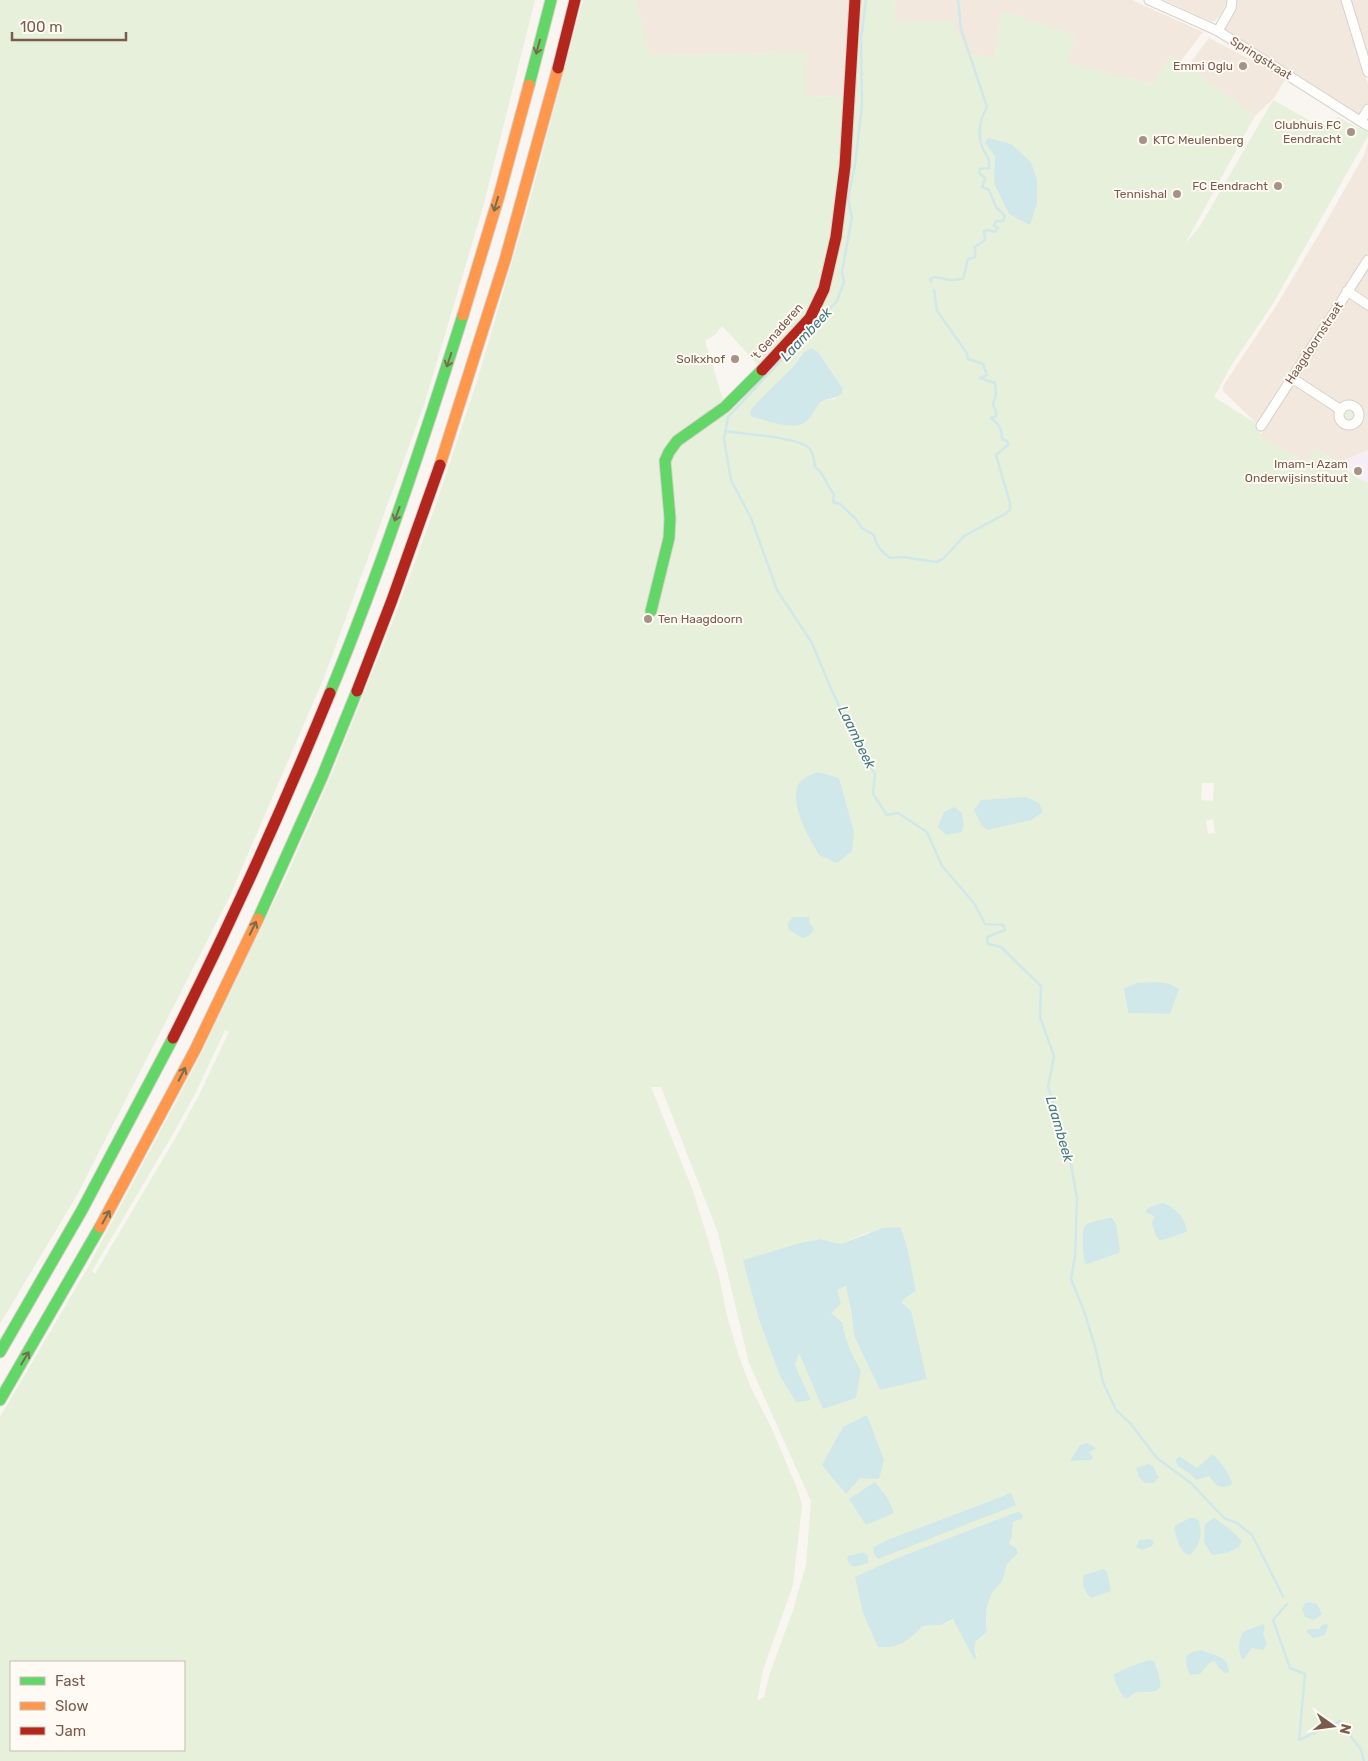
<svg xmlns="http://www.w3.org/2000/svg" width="1368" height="1761" font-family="Rubik,sans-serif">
  <rect width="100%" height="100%" fill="#f9f5f0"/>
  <path fill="#f2e8de" d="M 636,0 L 851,0 L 845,96 L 806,97 L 806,51 L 778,51 L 749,54 L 649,55 Z
    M 896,0 L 1132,0 L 1203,32 L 1180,62 L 1171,56 L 1153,84 L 1067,63 L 1075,36 L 1002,10 L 994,58 L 968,54 L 894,22 Z
    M 1164,0 L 1227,0 L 1222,13 L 1215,21 L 1210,21 Z
    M 1236,0 L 1341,0 L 1368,84 L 1368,103 L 1364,111 L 1360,113 L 1356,113 L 1228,31 L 1225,28 Z
    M 1349,0 L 1368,0 L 1368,58 Z
    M 1209,38 L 1286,78 L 1274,98 L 1255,116 L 1188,66 Z
    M 1368,143 L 1368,253 L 1257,424 L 1223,391 L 1223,386 L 1276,306 L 1322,229 L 1364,155 Z
    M 1368,266 L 1368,301 L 1355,293 L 1354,288 Z
    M 1350,300 L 1368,310 L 1368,450 L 1338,463 L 1316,448 L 1307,463 L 1260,436 L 1289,389 L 1296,385 L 1334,410 L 1337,422 L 1340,426 L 1353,428 L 1360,422 L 1362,412 L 1357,405 L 1353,402 L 1338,404 L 1300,381 L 1298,377 L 1299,373 L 1346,301 Z"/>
  <path fill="#f6eef6" d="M 1368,450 L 1368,483 L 1359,479 L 1338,463 Z"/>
  <path fill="#e7f0db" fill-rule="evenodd" d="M 0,0 L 535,0 L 483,207 L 424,405 L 325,675 L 229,898 L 77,1195 L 0,1324 Z
    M 583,0 L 636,0 L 650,55 L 749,54 L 778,51 L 807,51 L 806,97 L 845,96 L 838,188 L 828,250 L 814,300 L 796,327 L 759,366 L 722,326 L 715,335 L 705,341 L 724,403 L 661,460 L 660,472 L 668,471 L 669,462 L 678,446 L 732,409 L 771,363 L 828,283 L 859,0 L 896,0 L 894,22 L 952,20 L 968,54 L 994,58 L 1002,10 L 1076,36 L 1068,63 L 1153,84 L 1171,56 L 1188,66 L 1255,116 L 1185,244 L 1200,226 L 1273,100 L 1323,128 L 1338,117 L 1368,133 L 1368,136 L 1272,305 L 1231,366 L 1214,397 L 1257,424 L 1261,436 L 1307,463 L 1316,448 L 1359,479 L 1368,483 L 1368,1761 L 0,1761 L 0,1417 L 87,1269 L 195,1066 L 286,877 L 335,766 L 396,613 L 435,507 L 477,381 L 527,211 ZM 818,352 L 843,388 L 835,399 L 824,400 L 817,406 L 774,422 L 760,419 L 750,411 L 792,368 L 801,354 ZM 1202,783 L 1214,783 L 1213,801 L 1201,800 ZM 1213,819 L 1215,833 L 1208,834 L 1206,821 ZM 1157,982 L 1170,1014 L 1128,1013 L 1124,988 L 1137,983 ZM 225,1030 L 229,1032 L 198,1097 L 176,1137 L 95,1274 L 92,1271 L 174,1132 L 196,1092 ZM 651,1087 L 661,1087 L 718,1233 L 749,1363 L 811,1501 L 806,1565 L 793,1610 L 770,1673 L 764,1697 L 757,1701 L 763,1670 L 793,1585 L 802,1505 L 797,1488 L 771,1427 L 751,1388 L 739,1357 L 727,1316 L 719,1276 L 693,1191 ZM 1150,1213 L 1187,1232 L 1160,1241 L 1154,1218 ZM 1084,1229 L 1115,1255 L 1085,1263 L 1083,1254 ZM 869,1232 L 910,1268 L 916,1291 L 904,1299 L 902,1304 L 927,1379 L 880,1390 L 854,1336 L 847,1286 L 837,1289 L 831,1313 L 842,1322 C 846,1341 851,1354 861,1370 L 799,1352 L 795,1365 L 811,1400 L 780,1376 L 759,1320 L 744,1260 L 800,1243 L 821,1239 L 841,1244 ZM 1010,1493 L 873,1547 L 887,1540 ZM 1019,1511 L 1020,1512 L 1019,1520 L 1013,1522 L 1012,1536 L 1009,1544 L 1007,1564 L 1002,1582 C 986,1591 985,1615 987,1631 C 980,1643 971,1639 977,1656 L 974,1659 L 955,1619 L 941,1625 L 923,1626 L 897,1558 ZM 1149,1660 L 1157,1665 C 1167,1708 1151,1684 1134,1693 C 1131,1695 1130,1697 1127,1699 L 1123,1697 L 1117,1672 L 1135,1667 ZM 11,1662 L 184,1662 L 184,1750 L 11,1750 Z
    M1344 416a6 6 0 1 1 12 0a6 6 0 1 1-12 0Z"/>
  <path fill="#d0e8ea" d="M 988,138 L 1011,144 L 1031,162 L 1037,180 L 1037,203 L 1030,225 L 1009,214 L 994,183 L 995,156 L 985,143 Z
    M 811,348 L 818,352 L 840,384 L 843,388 L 842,393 C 833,401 828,397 821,402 C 814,408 812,418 804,423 C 795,430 761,420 751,416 L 750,411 C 762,396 776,384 789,371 C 800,360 797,356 811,348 Z
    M 817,772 L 839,778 L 854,832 L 852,851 L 837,863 L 819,855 C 810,838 783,796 803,779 C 807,776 813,774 817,772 Z
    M 1026,797 L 1039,803 L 1043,812 L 1031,820 L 988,830 L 982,826 L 974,810 L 981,800 Z
    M 954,807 L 962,813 L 964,826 L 961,832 L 946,835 L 938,827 L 944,812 Z
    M 793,917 L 810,917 L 809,922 L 814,929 L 810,935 L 802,938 L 788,929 L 788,923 Z
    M 1157,982 L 1170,984 L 1179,989 L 1170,1014 L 1128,1013 L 1124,988 L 1137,983 Z
    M 1161,1203 C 1173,1204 1187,1220 1187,1232 L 1160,1241 L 1156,1236 L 1152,1223 L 1154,1217 L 1152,1215 L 1145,1212 L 1148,1208 Z
    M 1109,1218 L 1112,1218 L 1116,1224 L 1120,1250 L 1119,1253 L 1087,1264 L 1085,1263 C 1083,1257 1081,1231 1085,1226 C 1090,1221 1103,1220 1109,1218 Z
    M 900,1227 C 909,1247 911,1270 916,1291 L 904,1299 L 902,1303 L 911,1311 L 927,1379 L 880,1390 L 854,1336 L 851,1311 L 846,1286 L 837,1290 L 841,1304 L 831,1313 L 842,1322 C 846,1341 851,1354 861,1370 L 856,1398 L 823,1409 L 799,1353 L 795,1365 L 811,1400 L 796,1402 L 780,1376 L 759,1320 L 743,1260 L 800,1243 L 821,1239 L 841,1244 L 883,1228 Z
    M 867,1415 L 884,1460 L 879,1479 L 860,1478 L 846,1494 L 822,1465 L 843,1427 Z
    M 1087,1443 L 1097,1448 L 1089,1452 L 1093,1457 L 1091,1460 L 1070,1461 L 1080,1445 Z
    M 1212,1455 L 1215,1456 L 1226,1470 L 1232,1482 L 1231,1485 C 1219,1490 1216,1485 1209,1476 L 1196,1480 C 1193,1477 1190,1473 1186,1471 C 1180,1466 1177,1468 1176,1460 L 1179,1456 L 1197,1468 Z
    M 1148,1464 L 1153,1466 L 1159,1478 L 1153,1483 L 1145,1483 L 1139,1477 L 1136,1468 Z
    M 875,1482 L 887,1497 L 894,1513 L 866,1525 L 849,1499 Z
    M 1011,1493 L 1016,1505 L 878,1559 L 874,1554 L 873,1547 L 887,1540 Z
    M 1019,1511 L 1023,1516 L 1022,1519 L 1013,1522 L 1012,1536 L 1009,1544 L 1016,1548 L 1018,1553 L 1007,1564 L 1002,1582 C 987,1593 984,1613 987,1631 C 984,1637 975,1639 975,1646 C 974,1650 976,1654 976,1658 L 974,1659 L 953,1619 L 941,1625 L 923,1626 C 909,1640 899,1649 878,1647 L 863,1613 L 855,1577 L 897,1558 Z
    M 1190,1518 L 1195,1518 L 1199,1521 C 1202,1534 1201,1545 1190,1555 L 1184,1553 L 1179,1545 L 1174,1529 L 1176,1525 Z
    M 1214,1518 L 1230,1529 L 1242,1541 L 1239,1547 L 1229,1552 L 1214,1555 L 1211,1554 L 1204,1542 L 1205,1524 Z
    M 1150,1539 L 1154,1542 L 1152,1546 L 1142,1550 L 1136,1547 L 1139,1540 Z
    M 864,1552 L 868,1556 L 868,1563 L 854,1567 C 849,1564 846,1561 848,1556 Z
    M 1104,1569 L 1107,1572 L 1111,1591 L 1091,1598 C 1085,1593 1081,1583 1084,1575 Z
    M 1309,1602 L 1317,1604 L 1322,1614 L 1319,1617 L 1313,1620 L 1305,1617 L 1302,1609 L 1305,1603 Z
    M 1263,1624 L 1265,1626 L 1263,1634 L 1267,1643 L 1263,1650 L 1252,1648 L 1244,1659 L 1242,1659 C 1238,1654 1238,1637 1244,1632 C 1248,1629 1257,1627 1263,1624 Z
    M 1325,1624 L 1328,1625 L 1326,1632 L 1323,1636 L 1313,1638 L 1306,1631 L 1309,1629 L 1319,1629 L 1322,1625 Z
    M 1201,1650 C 1213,1655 1229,1656 1229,1672 L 1225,1673 L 1218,1667 L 1215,1661 L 1209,1663 L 1200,1674 L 1190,1675 C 1184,1660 1182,1653 1201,1650 Z
    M 1149,1660 L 1154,1661 C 1157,1666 1158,1671 1159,1676 C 1165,1698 1150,1690 1137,1692 C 1133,1693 1131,1696 1127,1699 L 1123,1697 L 1115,1681 L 1114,1675 C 1120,1669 1140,1664 1149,1660 Z"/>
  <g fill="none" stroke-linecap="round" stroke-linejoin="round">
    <path stroke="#d0e8ea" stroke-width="2.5" d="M 866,0 L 861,39 L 862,105 L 855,165 L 848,199 L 852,217 L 842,272 L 844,282 L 837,301 L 728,417 L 724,439 L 731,480 L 751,518 L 777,590 L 812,643 L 832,691 L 864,756 L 875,774 L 873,794 L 887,815 L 898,813 L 927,832 L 942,866 L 974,903 L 985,924 L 1003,925 L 1005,930 L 987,937 L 988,944 L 1001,947 L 1041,986 L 1040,1017 L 1054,1056 L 1048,1087 L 1067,1142 L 1077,1198 L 1075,1256 L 1071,1279 L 1085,1314 L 1096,1350 L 1103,1382 L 1116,1410 L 1130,1423 L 1157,1458 L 1192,1484 L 1224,1518 L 1237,1523 L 1252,1535 L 1283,1596
      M 931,282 L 930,279 L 935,277 L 950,280 L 963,279 L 968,259 L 975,257 L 975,247 L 985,240 L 984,231 L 988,230 L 995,232 L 998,228 L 994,226 L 996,221 L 1003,221 L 1005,216 L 996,207 L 989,190 L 982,187 L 985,178 L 979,173 L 980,169 L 989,168 C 990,159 987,156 983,149 C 977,135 979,121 987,107 L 961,29 L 958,0
      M 725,431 C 741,434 799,437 809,448 C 814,453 814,460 815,467 C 826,475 825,484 834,494 L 833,502 L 840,504 L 856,519 L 862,528 L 874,535 C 876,546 881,551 890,558 L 902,557 L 937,562 L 944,558 L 964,536 L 1005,514 L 1010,510 L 1010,503 L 996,455 L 1008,445 L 1007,441 L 1002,439 C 1002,429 999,424 991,418 L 996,416 L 996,411 L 993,405 L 996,394 L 995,383 L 980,378 L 987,375 L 983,364 L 968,359 L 967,353 L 937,311 L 934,290
      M 1287,1604 L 1273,1620 L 1290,1668 L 1305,1674 L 1299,1740 L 1340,1721 L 1361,1750 L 1364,1761"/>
    <defs>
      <path id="street" d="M 1149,0 L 1218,31 L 1368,126
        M 1346,0 L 1368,72
        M 1218,31 L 1231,8 L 1232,0
        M 1361,121 L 1368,109
        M 1347,291 L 1368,305
        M 1292,378 L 1341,410
        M1339 415a10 10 0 1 1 20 0a10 10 0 1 1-20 0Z
        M 1261,426 L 1368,260"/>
      <path id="fast" d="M 529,85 L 551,0
        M 651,611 L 669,538 L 670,518 L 665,461 L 669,452 L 677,441 L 725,407 L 762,370
        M 330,693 C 381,569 423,442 463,315
        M 258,919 L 322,777 L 357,691
        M 0,1352 L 82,1210 L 173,1038
        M 0,1400 L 100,1227"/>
      <path id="slow" d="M 463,315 L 499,196 L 529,85
        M 440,465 L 505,260 L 558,68
        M 100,1227 L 195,1050 L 258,919"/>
      <path id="jam" d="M 558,68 L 575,0
        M 762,370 L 810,318 L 824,289 L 836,237 L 845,166 L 855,0
        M 357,691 L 392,600 L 440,465
        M 173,1038 C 230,925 282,810 330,693"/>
    </defs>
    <use href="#street" stroke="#d7d1cb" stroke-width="11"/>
    <use href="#fast" stroke="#d9d2cb" stroke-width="13"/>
    <use href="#slow" stroke="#d9d2cb" stroke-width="13"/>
    <use href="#jam" stroke="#d9d2cb" stroke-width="13"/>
    <use href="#street" stroke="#fefefd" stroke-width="9"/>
    <use href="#fast" stroke="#63d668" stroke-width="11"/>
    <use href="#slow" stroke="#ff974d" stroke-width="11"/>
    <use href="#jam" stroke="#b3261e" stroke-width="11"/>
  </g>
  <defs><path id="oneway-shaft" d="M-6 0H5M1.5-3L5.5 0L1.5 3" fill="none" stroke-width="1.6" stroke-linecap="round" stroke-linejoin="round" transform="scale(1.25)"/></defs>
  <g stroke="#776e51">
    <use href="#oneway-shaft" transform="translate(538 47) rotate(105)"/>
    <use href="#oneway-shaft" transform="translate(496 204) rotate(106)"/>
    <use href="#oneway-shaft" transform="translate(449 360) rotate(108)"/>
    <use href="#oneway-shaft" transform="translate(397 514) rotate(110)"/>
    <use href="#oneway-shaft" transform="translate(253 928) rotate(-64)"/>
    <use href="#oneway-shaft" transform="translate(182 1074) rotate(-63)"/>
    <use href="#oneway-shaft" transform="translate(106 1217) rotate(-61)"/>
    <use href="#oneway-shaft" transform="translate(25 1358) rotate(-59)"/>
  </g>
  <g fill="#a69286" stroke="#fffaf3" stroke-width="2">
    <circle cx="1243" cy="66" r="5"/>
    <circle cx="1351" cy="132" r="5"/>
    <circle cx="1143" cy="140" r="5"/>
    <circle cx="1278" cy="186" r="5"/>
    <circle cx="1177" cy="194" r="5"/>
    <circle cx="735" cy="359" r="5"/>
    <circle cx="1358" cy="471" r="5"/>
    <circle cx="648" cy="619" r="5"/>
  </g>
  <g text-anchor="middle" stroke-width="4" stroke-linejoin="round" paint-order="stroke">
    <g font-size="12" fill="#7a5c4d" stroke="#fffaf3">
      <text transform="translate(1261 58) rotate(32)" y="4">Springstraat</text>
      <text transform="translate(777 332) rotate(-49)" y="4">'t Genaderen</text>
      <text transform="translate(1314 343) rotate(-57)" y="4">Haagdoornstraat</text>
    </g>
    <g font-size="12" fill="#7a5c4d" stroke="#fffaf3" text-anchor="end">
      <text x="1233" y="70">Emmi Oglu</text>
      <text x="1341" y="129">Clubhuis FC<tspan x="1341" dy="14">Eendracht</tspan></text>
      <text x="1153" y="144" text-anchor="start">KTC Meulenberg</text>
      <text x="1268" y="190">FC Eendracht</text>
      <text x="1167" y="198">Tennishal</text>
      <text x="725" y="363">Solkxhof</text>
      <text x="1348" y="468">Imam-ı Azam<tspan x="1348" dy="14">Onderwijsinstituut</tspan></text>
      <text x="658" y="623" text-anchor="start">Ten Haagdoorn</text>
    </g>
    <g font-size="14" font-style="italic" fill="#437c86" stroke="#fffaf3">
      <text transform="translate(806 334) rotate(-47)" y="5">Laambeek</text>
      <text transform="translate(857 737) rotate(64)" y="5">Laambeek</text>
      <text transform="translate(1060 1129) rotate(74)" y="5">Laambeek</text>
    </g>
  </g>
  <rect x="10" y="1661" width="175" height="90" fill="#fffaf3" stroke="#cabbb1"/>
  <rect x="20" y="1677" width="25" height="8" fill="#63d668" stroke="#cabbb1"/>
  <text x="55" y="1686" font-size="15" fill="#7a5c4d">Fast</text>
  <rect x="20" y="1702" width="25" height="8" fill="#ff974d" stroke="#cabbb1"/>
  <text x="55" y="1711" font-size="15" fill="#7a5c4d">Slow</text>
  <rect x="20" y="1727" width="25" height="8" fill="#b3261e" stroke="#cabbb1"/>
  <text x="55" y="1736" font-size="15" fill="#7a5c4d">Jam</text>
  <g transform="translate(1333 1726) rotate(104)" stroke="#fffaf3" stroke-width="4" paint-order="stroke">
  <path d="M0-4L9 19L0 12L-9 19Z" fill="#7a5c4d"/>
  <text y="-8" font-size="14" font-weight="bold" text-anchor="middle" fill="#7a5c4d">N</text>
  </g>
  <path d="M12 32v8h114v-8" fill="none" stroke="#7a5c4d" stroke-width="2.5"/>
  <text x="20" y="32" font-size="15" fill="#7a5c4d" stroke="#fffaf3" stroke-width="4" paint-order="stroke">100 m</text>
</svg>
